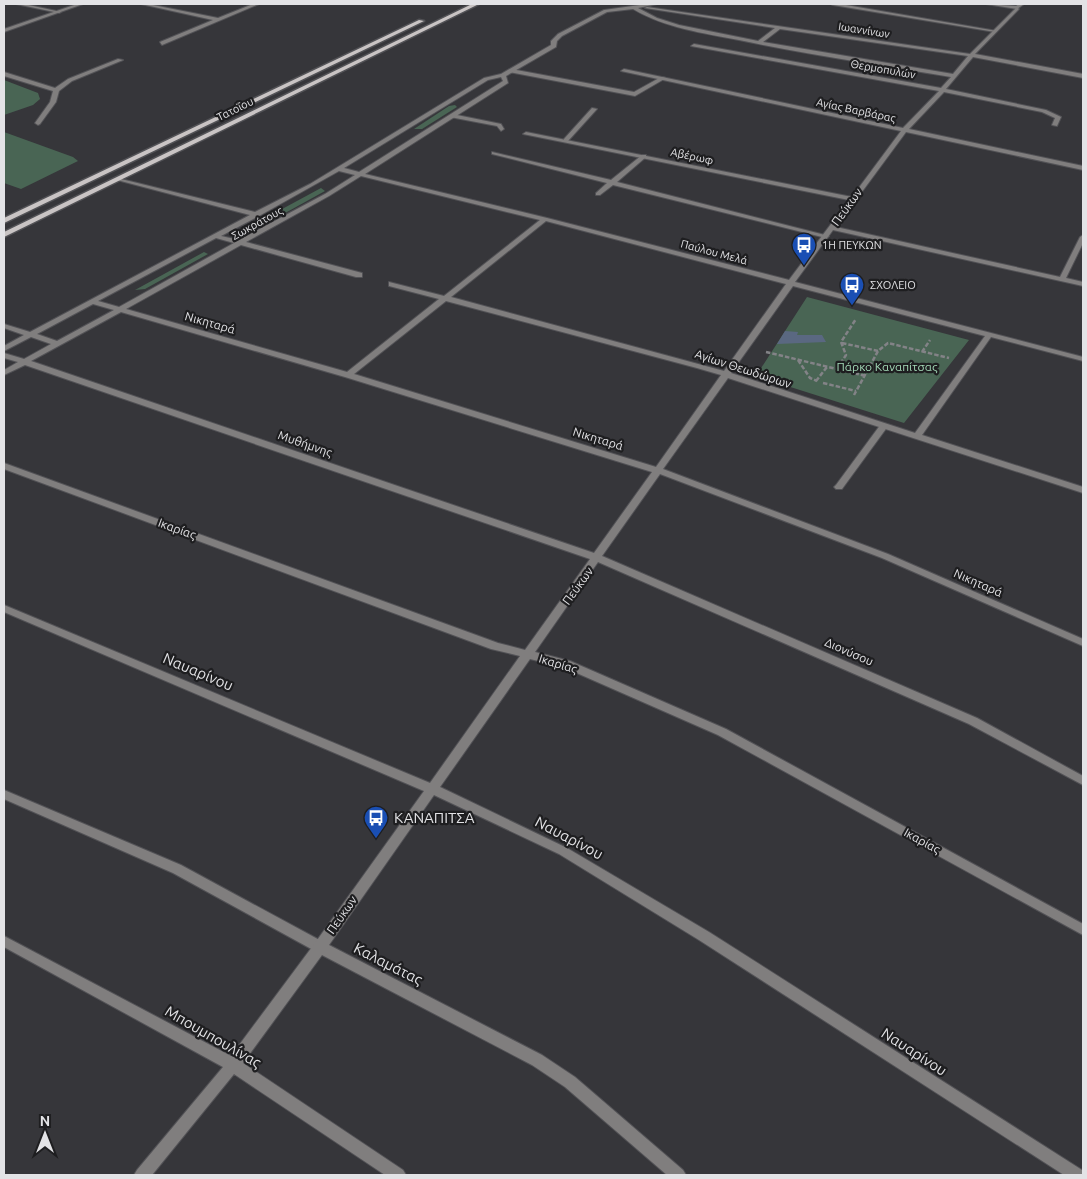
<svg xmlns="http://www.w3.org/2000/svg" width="1087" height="1179" font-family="Ubuntu,sans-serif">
  <rect width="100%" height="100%" fill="#36363a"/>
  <path fill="#496554" d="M 4,80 L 38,93 L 40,99 L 33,105 L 4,115 Z
    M 455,105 L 457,107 L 422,129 L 414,129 L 449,106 Z
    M 4,132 L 73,157 L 78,161 L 21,189 L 4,183 Z
    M 321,188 L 325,191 L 258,228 L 249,227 Z
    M 204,252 L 208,254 L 145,289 L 135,290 Z
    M 807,297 L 969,340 L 904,423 L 756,376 Z"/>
  <path fill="#5a6881" d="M 785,331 L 798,332 L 797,335 L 822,335 L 826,342 L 777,344 Z"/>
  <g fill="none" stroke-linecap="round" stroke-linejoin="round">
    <defs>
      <path id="service" d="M 511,69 L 634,92 L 661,77 L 666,78 L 635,96 L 509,72 L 509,70 Z
        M 592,108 L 597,109 L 568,141 L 564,141 L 564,139 Z
        M 452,114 L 501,124 L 504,129 L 501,131 L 497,126 L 450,117 L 449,116 Z
        M 492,152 L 611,180 L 642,155 L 646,155 L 646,157 L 617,182 L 829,236 L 826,238 L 613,185 L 600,195 L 596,195 L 596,193 L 607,183 L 492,154 Z
        M 884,423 L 888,426 L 842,489 L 836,489 L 834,487 L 836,485 L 881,424 Z"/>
      <path id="pedestrian" d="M 16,4 L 24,4 L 61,12 L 59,13 Z
        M 831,4 L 840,4 L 997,31 L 995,32 L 833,5 Z
        M 4,790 L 181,865 L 325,943 L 327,947 L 325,951 L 320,953 L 315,951 L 173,873 L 4,799 Z"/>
      <path id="minor" d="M 77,4 L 83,4 L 4,32 L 4,29 Z
        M 141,4 L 148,4 L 218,18 L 253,4 L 259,4 L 162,45 L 160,42 L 213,20 Z
        M 647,4 L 657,4 L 638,8 L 657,18 L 679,25 L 758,41 L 775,28 L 645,8 L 647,7 L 970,54 L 1017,7 L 1019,9 L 975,54 L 1083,74 L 1083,78 L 973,57 L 946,89 L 1046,110 L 1061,117 L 1057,126 L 1052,125 L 1055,118 L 1042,112 L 944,92 L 909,129 L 1083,166 L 1083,170 L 906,132 L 836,227 L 1060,277 L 1080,237 L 1083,235 L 1083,243 L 1066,278 L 1083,282 L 1083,286 L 833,230 L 795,282 L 1083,357 L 1083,361 L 991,337 L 922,435 L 1083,487 L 1083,493 L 728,378 L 663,469 L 888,554 L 1083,639 L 1083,646 L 882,558 L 660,474 L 602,556 L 977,718 L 1083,776 L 1083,785 L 969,724 L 598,562 L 535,652 L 570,661 L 726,729 L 1083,924 L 1083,935 L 718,735 L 563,667 L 530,659 L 440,787 L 567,848 L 709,932 L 1082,1170 L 1083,1175 L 1064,1175 L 699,940 L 559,854 L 434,795 L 329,945 L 542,1055 L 575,1077 L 683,1170 L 686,1175 L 667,1175 L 565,1087 L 532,1065 L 322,955 L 243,1063 L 403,1170 L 406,1175 L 385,1175 L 234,1074 L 152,1175 L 134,1175 L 137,1170 L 223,1067 L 4,947 L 4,936 L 231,1056 L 315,943 L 424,791 L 4,612 L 4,605 L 430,783 L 520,656 L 491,649 L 4,469 L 4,463 L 498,643 L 525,650 L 590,559 L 25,365 L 4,375 L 4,370 L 18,362 L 4,358 L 4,353 L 24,359 L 51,344 L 31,337 L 4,351 L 4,346 L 24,335 L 4,328 L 4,324 L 30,332 L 250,215 L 117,180 L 117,178 L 255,212 L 310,184 L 484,78 L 501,74 L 551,45 L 551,41 L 558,34 L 604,10 ZM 633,9 C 665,28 703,33 739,40 C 809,55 880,65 951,77 L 941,88 L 694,44 L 691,46 L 939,91 L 903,128 L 624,69 L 621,71 L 901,131 L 852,197 L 526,132 L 523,134 L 849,200 L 789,280 L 547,218 L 365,174 L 508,83 L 506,76 L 556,47 L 557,41 L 562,36 L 607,12 ZM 780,29 L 968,56 L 953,74 L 763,42 ZM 501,77 L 503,81 L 359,172 L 344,168 L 488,80 ZM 339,171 L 355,175 L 325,194 L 239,240 L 221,236 L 259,216 ZM 361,176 L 540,220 L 444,296 L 389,282 L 389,286 L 439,299 L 347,372 L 126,309 L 241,245 L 356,277 L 362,277 L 362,273 L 246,242 L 329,196 ZM 546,221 L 786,284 L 724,371 L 451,297 ZM 216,238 L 234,243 L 119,307 L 98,301 ZM 793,286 L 985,336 L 915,433 L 731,373 ZM 446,301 L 697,368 L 721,375 L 656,467 L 354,374 ZM 93,304 L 114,310 L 57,341 L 37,334 ZM 121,312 L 345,377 L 652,472 L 594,553 L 31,361 Z
        M 118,59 L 123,60 L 72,81 L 59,91 L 56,102 L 40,124 L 38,125 L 35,123 L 50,102 L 53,91 L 4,76 L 4,72 L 55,88 L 68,79 Z"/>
      <path id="tertiary" d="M 986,4 L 1016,6 L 1019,4 L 1024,4 L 1017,9 Z"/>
      <path id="primary" d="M 472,4 L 479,4 L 4,237 L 4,232 Z
        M 419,20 L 424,21 L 4,223 L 4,218 Z"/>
    </defs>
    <use href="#service" stroke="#525256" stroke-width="2"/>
    <use href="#pedestrian" stroke="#525256" stroke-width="2"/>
    <use href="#minor" stroke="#525256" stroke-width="2"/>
    <use href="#tertiary" stroke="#525256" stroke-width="2"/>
    <use href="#primary" stroke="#525256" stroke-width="3"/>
    <path stroke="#838387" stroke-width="2.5" stroke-dasharray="4.5 2" stroke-linecap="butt" d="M 842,343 L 878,351
      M 766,352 L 866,376
      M 922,352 L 930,340
      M 798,360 L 810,378 L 817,381
      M 837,369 L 846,355 L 841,342 L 856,319
      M 816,381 L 827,367
      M 823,383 L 856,391
      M 854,395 L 878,351 L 888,343 L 949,358"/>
    <use href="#service" fill="#807e7e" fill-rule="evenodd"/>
    <use href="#pedestrian" fill="#807e7e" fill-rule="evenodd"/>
    <use href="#minor" fill="#807e7e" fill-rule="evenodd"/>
    <use href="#tertiary" fill="#807e7e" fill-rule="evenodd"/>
    <use href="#primary" fill="#c9c4c4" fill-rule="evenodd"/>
  </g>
  <defs>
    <symbol id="bus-pin" viewBox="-11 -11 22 30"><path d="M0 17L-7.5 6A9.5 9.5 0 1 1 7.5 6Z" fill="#1a4fb4" stroke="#1e1e20"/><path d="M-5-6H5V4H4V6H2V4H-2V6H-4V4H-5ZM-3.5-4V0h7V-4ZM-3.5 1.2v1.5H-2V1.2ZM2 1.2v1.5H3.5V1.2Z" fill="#fff"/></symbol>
  </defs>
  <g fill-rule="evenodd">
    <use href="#bus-pin" x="790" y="231" width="28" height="38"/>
    <use href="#bus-pin" x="838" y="271" width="28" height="38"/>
    <use href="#bus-pin" x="362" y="804" width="28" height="38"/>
  </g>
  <g text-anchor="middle" stroke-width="4.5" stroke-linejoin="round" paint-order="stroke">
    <g font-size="11" fill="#e3e3e6" stroke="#1e1e20">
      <text transform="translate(864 30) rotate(9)" y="4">Ιωαννίνων</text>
      <text transform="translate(883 69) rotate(10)" y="4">Θερμοπυλών</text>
      <text transform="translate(235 109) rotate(-26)" y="4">Τατοΐου</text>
      <text transform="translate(856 110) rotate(12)" y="4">Αγίας Βαρβάρας</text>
      <text transform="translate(692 156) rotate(12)" y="4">Αβέρωφ</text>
      <text transform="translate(257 223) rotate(-29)" y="4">Σωκράτους</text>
      <text transform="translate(714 252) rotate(15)" y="4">Παύλου Μελά</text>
    </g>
    <g font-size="11" fill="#e3e3e6" stroke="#1e1e20" text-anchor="start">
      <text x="822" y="249">1Η ΠΕΥΚΩΝ</text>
      <text x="870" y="289">ΣΧΟΛΕΙΟ</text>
    </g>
    <g font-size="12" fill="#e3e3e6" stroke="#1e1e20">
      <text transform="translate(847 207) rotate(-54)" y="4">Πεύκων</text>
      <text transform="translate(210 323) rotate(16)" y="4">Νικηταρά</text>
      <text transform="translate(743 369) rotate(18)" y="4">Αγίων Θεωδώρων</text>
      <text transform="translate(598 439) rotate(17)" y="4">Νικηταρά</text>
      <text transform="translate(305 444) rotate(19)" y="4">Μυθήμνης</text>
      <text transform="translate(177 529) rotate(20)" y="4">Ικαρίας</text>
      <text transform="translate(978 583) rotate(24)" y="4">Νικηταρά</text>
      <text transform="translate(578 586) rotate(-54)" y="4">Πεύκων</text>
      <text transform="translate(849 652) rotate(24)" y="4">Διονύσου</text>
      <text transform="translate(558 664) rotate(17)" y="4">Ικαρίας</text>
      <text transform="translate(922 841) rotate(29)" y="4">Ικαρίας</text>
      <text transform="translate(342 915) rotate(-55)" y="4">Πεύκων</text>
    </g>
    <g font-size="12" fill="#a5dbb9" stroke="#1e1e20">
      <text x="887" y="371">Πάρκο Καναπίτσας</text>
    </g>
    <g font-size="15" fill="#e3e3e6" stroke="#1e1e20">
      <text transform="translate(198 672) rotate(23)" y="5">Ναυαρίνου</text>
      <text transform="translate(569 838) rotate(28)" y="5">Ναυαρίνου</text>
      <text transform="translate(388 964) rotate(27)" y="5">Καλαμάτας</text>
      <text transform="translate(213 1037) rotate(30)" y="5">Μπουμπουλίνας</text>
      <text transform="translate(914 1052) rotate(33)" y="5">Ναυαρίνου</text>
    </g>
    <g font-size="15" fill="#e3e3e6" stroke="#1e1e20" text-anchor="start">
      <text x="394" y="823">ΚΑΝΑΠΙΤΣΑ</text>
    </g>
  </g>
  <rect width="1087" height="1179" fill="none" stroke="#e3e3e6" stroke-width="10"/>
  <g transform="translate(45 1134)" stroke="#1e1e20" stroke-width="4" paint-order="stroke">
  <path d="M0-4L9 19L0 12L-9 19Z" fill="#e3e3e6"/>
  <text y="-8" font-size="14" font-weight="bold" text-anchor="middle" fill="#e3e3e6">N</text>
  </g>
</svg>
